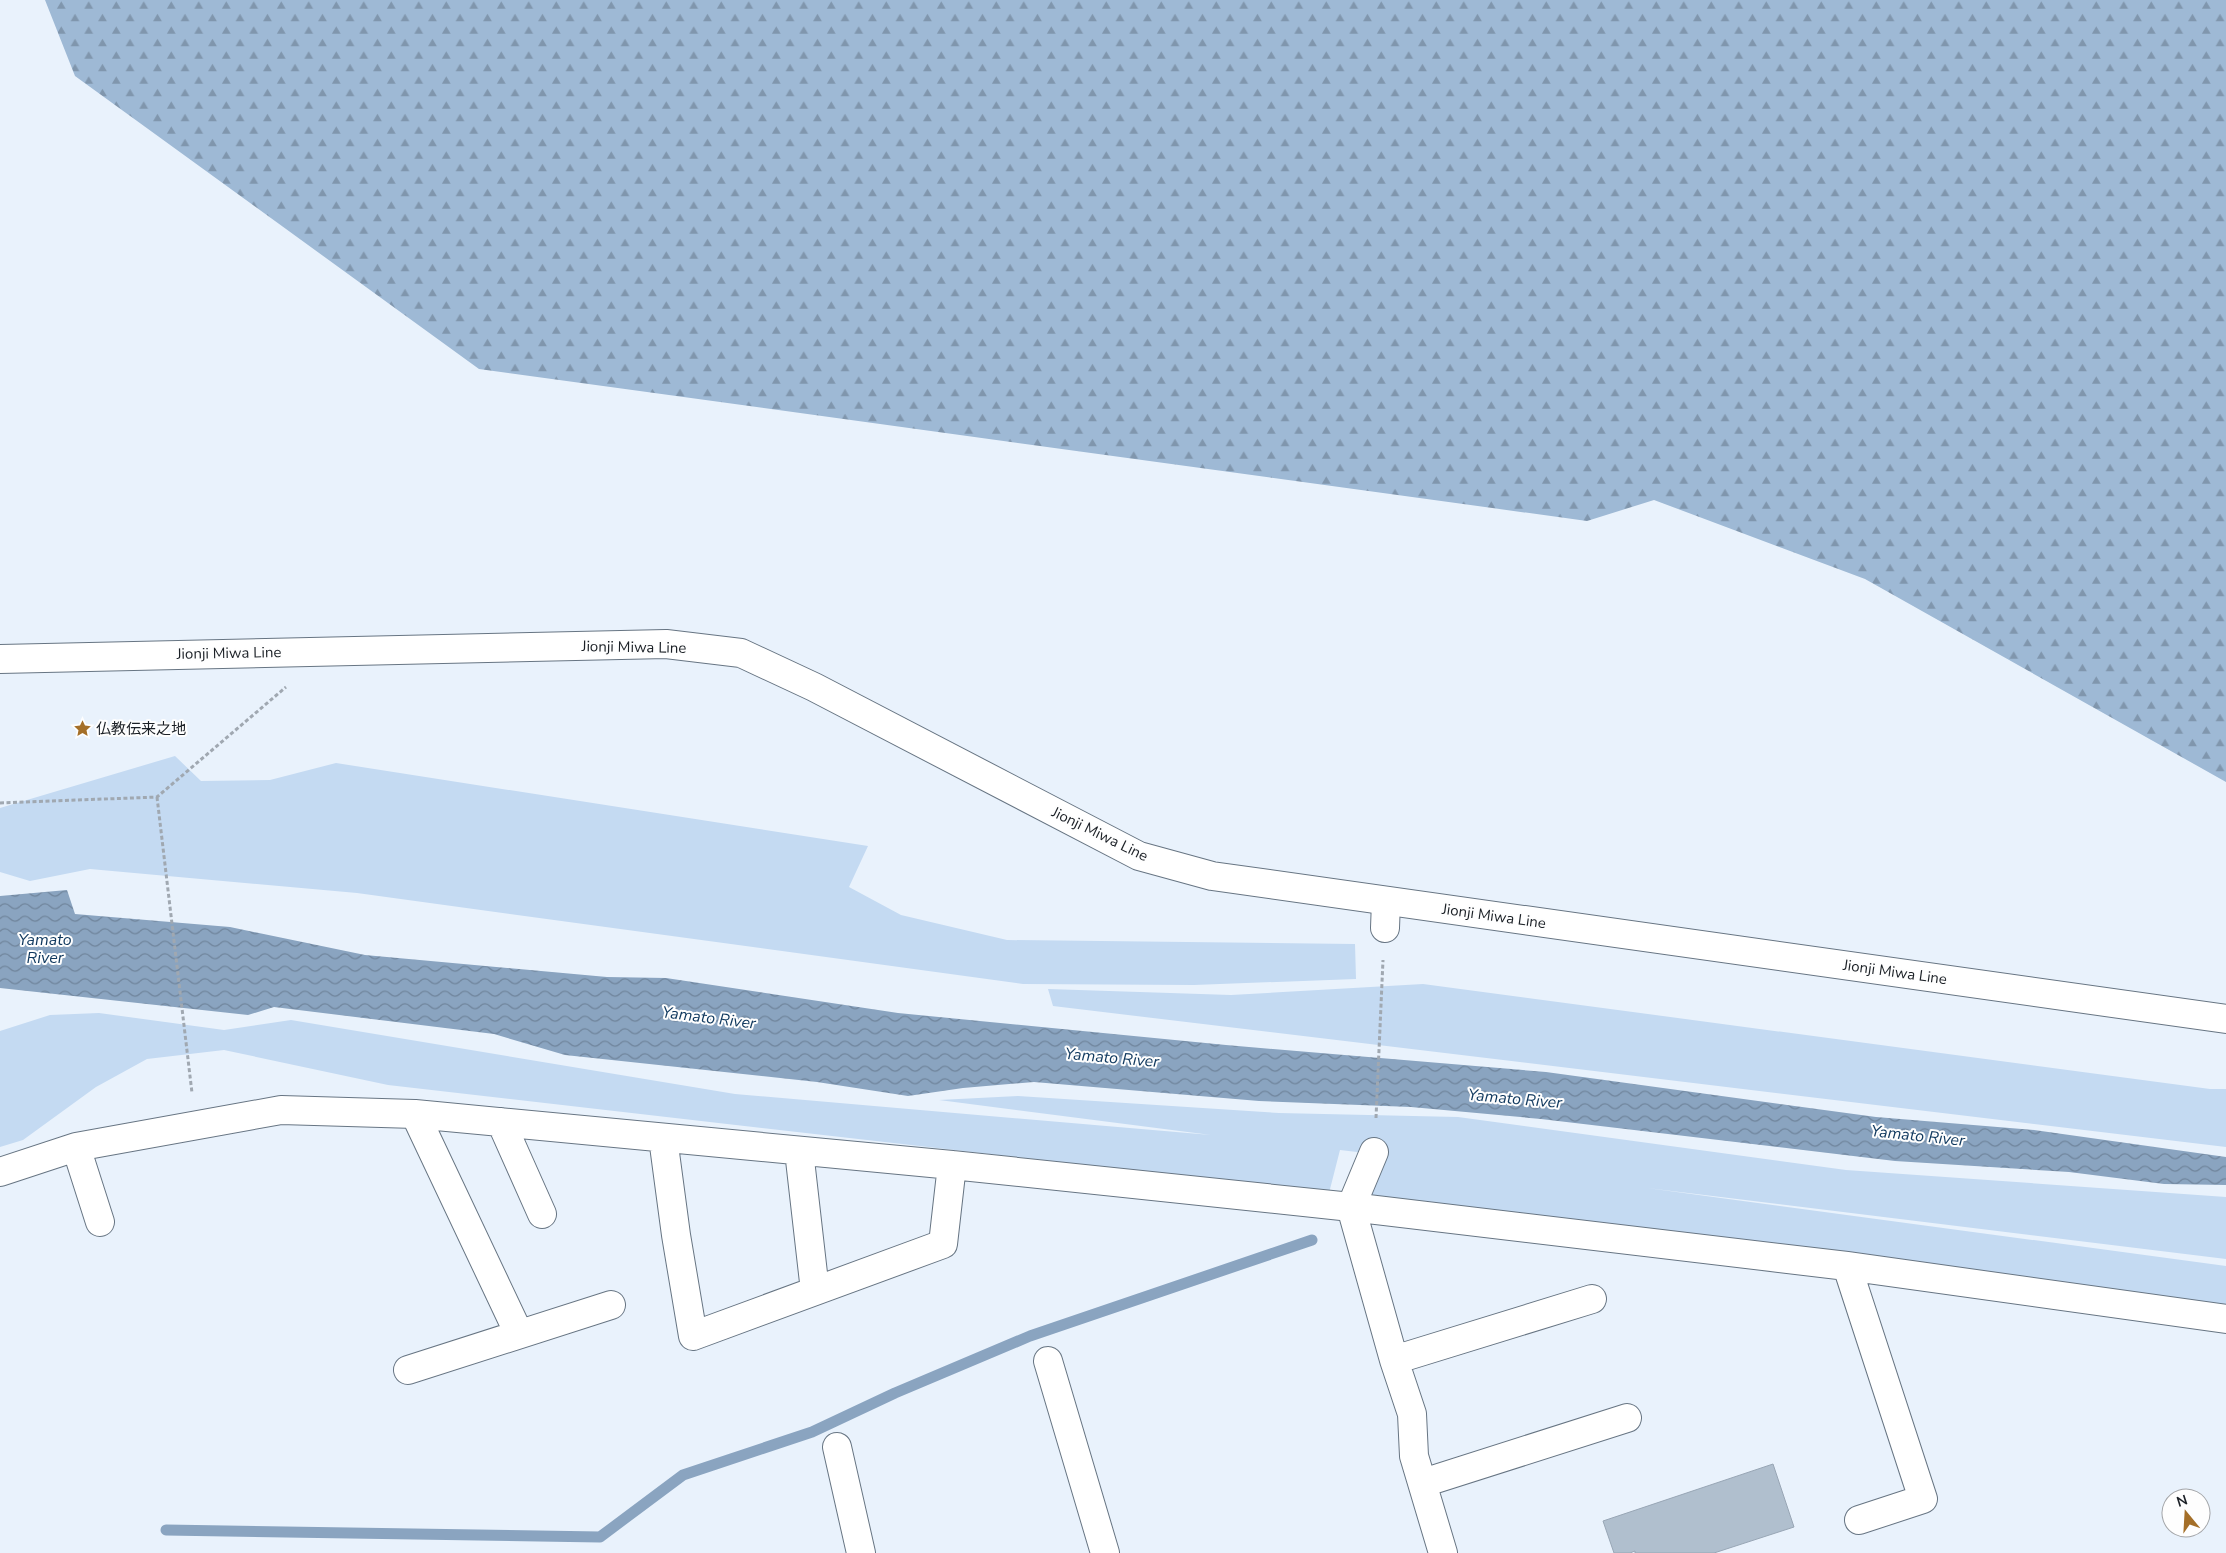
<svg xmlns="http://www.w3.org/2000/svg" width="2226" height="1553" font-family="'Nunito Sans','Noto Sans JP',sans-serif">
  <defs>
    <pattern id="forest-firs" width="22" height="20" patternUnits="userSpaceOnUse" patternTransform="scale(1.25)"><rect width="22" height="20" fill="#9eb9d5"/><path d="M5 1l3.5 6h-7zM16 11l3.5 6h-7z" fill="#8096ad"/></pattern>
    <pattern id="water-waves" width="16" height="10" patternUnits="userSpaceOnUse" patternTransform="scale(1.25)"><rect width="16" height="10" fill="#8aa4c0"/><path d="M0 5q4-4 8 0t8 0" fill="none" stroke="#70859c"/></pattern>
  </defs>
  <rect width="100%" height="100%" fill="#e9f2fc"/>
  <path fill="#c4daf2" d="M 175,756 L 201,781 L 270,780 L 336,763 L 868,846 L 849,887 L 901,915 L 1007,940 L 1355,944 L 1356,979 L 1194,985 L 1023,984 L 357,893 L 90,869 L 30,881 L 0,872 L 0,808 Z
    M 1423,984 L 2210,1089 L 2226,1089 L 2226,1147 L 1053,1006 L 1048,989 L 1231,995 Z
    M 99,1013 L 224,1030 L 291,1020 L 735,1094 L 1211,1135 L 939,1100 L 1018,1096 L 1279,1113 L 1458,1117 L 1846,1170 L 2226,1197 L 2226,1259 L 1647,1188 L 2226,1266 L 2226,1308 L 1353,1197 L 1374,1154 L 1340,1150 L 1329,1193 L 388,1085 L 224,1050 L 147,1059 L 96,1087 L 23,1140 L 0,1147 L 0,1031 L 50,1015 Z"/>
  <path fill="url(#forest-firs)" d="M 45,0 L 2226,0 L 2226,782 L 1865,579 L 1654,500 L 1587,521 L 479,369 L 75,76 Z"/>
  <path fill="url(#water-waves)" d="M 67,890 L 75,914 L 230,927 L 365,955 L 607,977 L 666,978 L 898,1013 L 1226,1045 L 1546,1072 L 1876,1117 L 2034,1130 L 2226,1157 L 2226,1185 L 2164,1184 L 2069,1172 L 1895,1161 L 1541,1119 L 1411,1107 L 1259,1101 L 1034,1082 L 963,1088 L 908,1096 L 817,1082 L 565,1055 L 494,1034 L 274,1007 L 248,1015 L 0,988 L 0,896 Z"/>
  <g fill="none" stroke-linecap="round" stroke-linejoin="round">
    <path stroke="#8aa4c0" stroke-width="11" d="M 166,1530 L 600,1537 L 683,1475 L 812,1432 L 895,1393 L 1030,1336 L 1312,1240"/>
  </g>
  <path fill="#b0bfce" stroke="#98a6b5" d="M 1773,1464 L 1794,1527 L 1714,1553 L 1635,1553 L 1635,1551 L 1630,1553 L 1614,1553 L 1603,1521 Z"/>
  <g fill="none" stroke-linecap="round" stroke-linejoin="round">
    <defs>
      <path id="minor" d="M 1385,928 L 1386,901
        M 415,1114 L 519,1334
        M 501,1122 L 542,1214
        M 663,1138 L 676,1235 L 693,1336 L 943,1244 L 952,1165
        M 76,1147 L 100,1222
        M 799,1151 L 815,1291
        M 1374,1152 L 1351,1207 L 1394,1360 L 1412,1414 L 1414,1456 L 1443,1553
        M 0,1172 L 76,1147 L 281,1110 L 415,1114 L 952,1165 L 1351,1207 L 1847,1266 L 2226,1319
        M 1847,1266 L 1923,1499 L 1859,1520
        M 1394,1360 L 1592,1299
        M 1048,1361 L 1105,1553
        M 408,1370 L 611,1305
        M 837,1447 L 861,1553
        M 1423,1483 L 1627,1418"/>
      <path id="major" d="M 0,659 L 666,644 L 741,653 L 814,687 L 1139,856 L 1212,876 L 2226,1019"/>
    </defs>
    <use href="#minor" stroke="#677583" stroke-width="30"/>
    <use href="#major" stroke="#677583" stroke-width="30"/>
    <path stroke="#a0a8b1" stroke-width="3" stroke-dasharray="4 2.5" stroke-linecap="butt" d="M 157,797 L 192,1093
      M 0,803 L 157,797 L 286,687
      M 1376,1118 L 1383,960"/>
    <use href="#minor" stroke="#fff" stroke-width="28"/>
    <use href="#major" stroke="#fff" stroke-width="28"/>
  </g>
  <defs>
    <symbol id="sight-bare" viewBox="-9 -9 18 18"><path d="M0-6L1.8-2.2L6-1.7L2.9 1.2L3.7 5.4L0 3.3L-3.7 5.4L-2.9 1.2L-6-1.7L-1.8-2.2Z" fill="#a46f28" stroke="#fefefe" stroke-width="2.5" paint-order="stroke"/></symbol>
  </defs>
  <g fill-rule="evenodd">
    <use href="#sight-bare" x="70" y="716" width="25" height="25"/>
  </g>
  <g text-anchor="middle" stroke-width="4" stroke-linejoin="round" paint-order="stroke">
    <g font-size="15" fill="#1b2026" stroke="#fefefe">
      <text transform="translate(634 647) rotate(1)" y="5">Jionji Miwa Line</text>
      <text transform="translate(229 653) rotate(-1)" y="5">Jionji Miwa Line</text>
      <text transform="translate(1100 834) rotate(26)" y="5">Jionji Miwa Line</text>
      <text transform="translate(1494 916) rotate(8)" y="5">Jionji Miwa Line</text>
      <text transform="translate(1895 972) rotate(8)" y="5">Jionji Miwa Line</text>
    </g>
    <g font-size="15" fill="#1b2026" stroke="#fefefe" text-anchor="start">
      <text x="96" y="734">仏教伝来之地</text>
    </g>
    <g font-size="16" font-style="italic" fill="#0f385e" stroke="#fefefe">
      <text x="45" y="945">Yamato<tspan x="45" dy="18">River</tspan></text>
      <text transform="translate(709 1017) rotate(7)" y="6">Yamato River</text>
      <text transform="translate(1112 1057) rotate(5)" y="6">Yamato River</text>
      <text transform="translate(1515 1098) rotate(5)" y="6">Yamato River</text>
      <text transform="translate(1918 1135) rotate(6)" y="6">Yamato River</text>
    </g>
  </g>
  <g transform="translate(2186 1513) rotate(342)"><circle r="24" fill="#fefefe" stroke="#a3a5a8"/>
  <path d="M0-4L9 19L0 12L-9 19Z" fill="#a46f28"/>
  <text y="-8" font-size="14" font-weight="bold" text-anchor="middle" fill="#1b2026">N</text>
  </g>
</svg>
